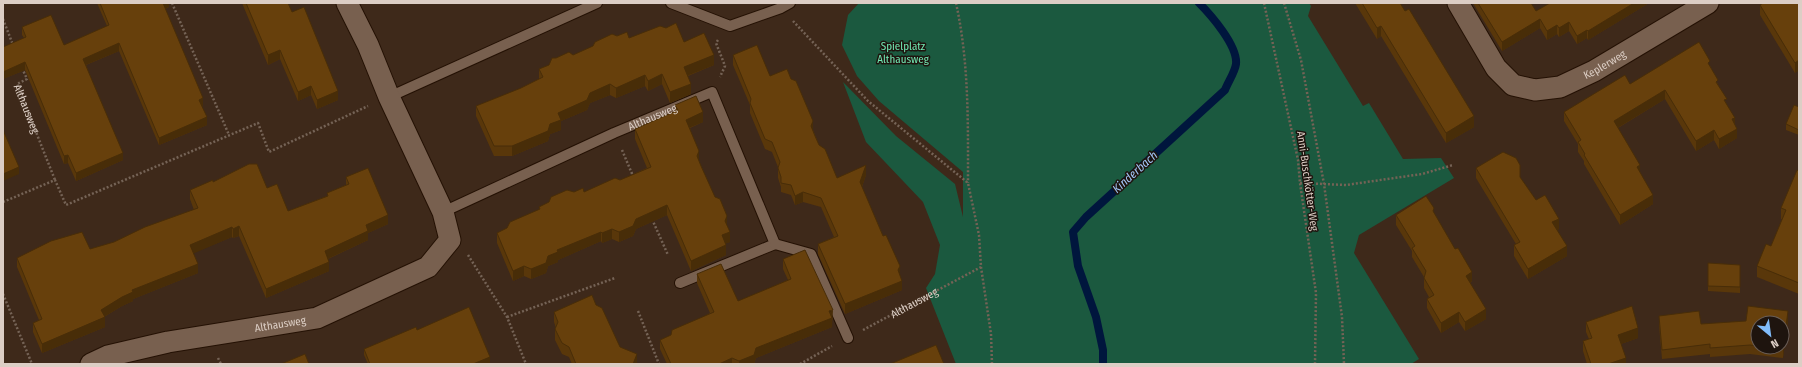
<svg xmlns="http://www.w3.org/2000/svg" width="1802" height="367" font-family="'Fira Sans Condensed',sans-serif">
  <rect width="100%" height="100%" fill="#3e291a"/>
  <path fill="#1b593f" d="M 859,3 L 1309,3 L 1311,6 L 1308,16 L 1363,106 L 1369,103 L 1403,159 L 1441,158 L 1454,178 L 1359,235 L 1354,253 L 1419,359 L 1411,364 L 956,364 L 926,288 L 935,274 L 940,245 L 923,202 L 866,142 L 843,82 L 896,136 L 955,184 L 963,217 L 963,172 L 879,101 L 857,76 L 842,45 L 848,15 Z"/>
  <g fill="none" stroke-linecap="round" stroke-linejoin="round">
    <path stroke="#00163d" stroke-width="8" d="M 1103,364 L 1103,350 L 1096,317 L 1078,266 L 1073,232 L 1086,217 L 1225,90 C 1228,82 1235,72 1236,64 C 1238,46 1211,15 1199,3"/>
    <defs>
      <g id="lane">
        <path d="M 671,3 L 730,26 L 781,8 L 790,3"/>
        <path d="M 389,97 L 597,3"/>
        <path id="s3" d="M 443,212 L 614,133 L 712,92 L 775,244 L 680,283"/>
        <path d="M 775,244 L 811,254 L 848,338"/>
      </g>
      <g id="street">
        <path id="s4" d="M 1458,3 L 1496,68 L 1513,85 L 1535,90 L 1560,87 L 1594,71 L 1708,3"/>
        <path id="s5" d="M 91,364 L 108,356 L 168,342 L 317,318 L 428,267 L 450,240 L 443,212 L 389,97 L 368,45 L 347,3"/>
      </g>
    </defs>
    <use href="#lane" stroke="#241104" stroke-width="12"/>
    <use href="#street" stroke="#241104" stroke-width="23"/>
    <g stroke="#756356" stroke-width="2.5" stroke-dasharray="2 2" stroke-linecap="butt">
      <path d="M 172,3 L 229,135"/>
      <path d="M 956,3 C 969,62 968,122 968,183"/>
      <path d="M 1264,3 L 1298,160 L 1300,183 L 1316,293 L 1315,364"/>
      <path d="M 1284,3 L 1301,60 L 1324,184 L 1342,317 L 1344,364"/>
      <path d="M 3,19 L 13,45"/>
      <path d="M 793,21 L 868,101 L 968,183 L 979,235 L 981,267 L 991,334 L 992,364"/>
      <path d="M 718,40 L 716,43 L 725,66 L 720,77"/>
      <path id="s1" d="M 22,68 L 27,79 L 17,84 L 55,180"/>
      <path d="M 622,150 L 633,176"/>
      <path d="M 1300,183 L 1346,185 L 1422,174 L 1453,165"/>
      <path d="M 3,202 L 55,180 L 66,205 L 258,123 L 269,152 L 368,106"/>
      <path d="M 652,219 L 668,255"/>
      <path d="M 468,255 L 507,317 L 526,364"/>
      <path d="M 3,294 L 32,364"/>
      <path d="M 638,311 L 659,364"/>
      <path d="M 507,317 L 615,278"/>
      <path id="s2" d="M 863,330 L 981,267"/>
      <path d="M 218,358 L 221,364"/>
      <path d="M 800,364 L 832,346"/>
    </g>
    <use href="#lane" stroke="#78604f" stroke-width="10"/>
    <use href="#street" stroke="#78604f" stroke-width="21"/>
  </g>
  <path fill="#59370a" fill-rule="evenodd" d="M 97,3 L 169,3 L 169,7 L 165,9 L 203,106 L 202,106 L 207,125 L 159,145 L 119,51 L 86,65 L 123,160 L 76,181 L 68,163 L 64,164 L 25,70 L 3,79 L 3,47 L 24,38 L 22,35 L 22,27 L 64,45 L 107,26 Z
    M 242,3 L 288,3 L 292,12 L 338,100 L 317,109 L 311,95 L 298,101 L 280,59 L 268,65 Z
    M 1355,3 L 1400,3 L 1474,127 L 1446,143 L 1381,36 L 1377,39 Z
    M 1473,3 L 1531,3 L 1536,11 L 1550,3 L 1649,3 L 1588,40 L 1587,38 L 1577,44 L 1569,31 L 1559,37 L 1557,34 L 1547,40 L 1540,28 L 1502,51 Z
    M 1799,3 L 1799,70 L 1795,73 L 1760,15 L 1760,5 Z
    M 617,36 L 629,38 L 684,42 L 714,65 L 688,76 L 691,94 L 670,103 L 662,84 L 648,91 L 645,86 L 616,98 L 610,95 L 590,103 L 587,110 L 561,121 L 561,130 L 550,134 L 548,141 L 512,156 L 494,156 L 476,116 L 476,106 L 521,88 L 539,79 L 539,69 L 549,65 L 556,58 L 573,55 Z
    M 733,55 L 770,76 L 813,130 L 819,145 L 837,178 L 866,175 L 862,187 L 900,275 L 902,290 L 845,314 L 818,254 L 818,244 L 834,237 L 821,207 L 803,202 L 795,205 L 791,195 L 781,192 L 781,187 L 778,178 L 778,167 L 772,152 L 765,149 L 750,113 L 750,105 L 733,65 Z
    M 1710,66 L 1735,124 L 1737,138 L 1719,149 L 1714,140 L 1696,151 L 1665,99 L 1618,128 L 1640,173 L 1653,204 L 1620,225 L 1584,164 L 1584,161 L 1578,152 L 1578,144 L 1564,121 L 1564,112 L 1630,84 Z
    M 675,105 L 703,122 L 690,128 L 699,161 L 727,225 L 730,242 L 726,243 L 726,255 L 691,271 L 667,215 L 636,229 L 633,236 L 619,242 L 612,239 L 602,243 L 601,241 L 558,260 L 558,262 L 548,266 L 546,273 L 531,279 L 524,276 L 513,281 L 497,243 L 497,233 L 507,228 L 539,210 L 539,207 L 574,192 L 584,192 L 620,180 L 647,168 L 635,139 L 635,129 L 675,111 Z
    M 1799,107 L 1799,135 L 1786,130 L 1786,124 Z
    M 1476,168 L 1520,177 L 1536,200 L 1559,229 L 1557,230 L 1567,256 L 1528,279 L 1514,256 L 1514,245 L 1516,244 L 1476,178 Z
    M 1799,171 L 1799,294 L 1757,277 L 1757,266 L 1771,246 L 1782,219 L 1781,219 L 1781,208 Z
    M 346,177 L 388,224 L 368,233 L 368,240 L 328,259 L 329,271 L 266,298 L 239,236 L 233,238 L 232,237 L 193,253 L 198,273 L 133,299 L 133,301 L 122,306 L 104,317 L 105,327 L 42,353 L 33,332 L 33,323 L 39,320 L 17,267 L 17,258 L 90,249 L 114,242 L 194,210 L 190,199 L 190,190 L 213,182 L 267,188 L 288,211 L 327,196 L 327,193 L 346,185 Z
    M 1434,213 L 1472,281 L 1470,283 L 1486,319 L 1465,331 L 1459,322 L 1441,333 L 1427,308 L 1427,299 L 1429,297 L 1424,288 L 1424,277 L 1412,257 L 1412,251 L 1396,225 L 1396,215 Z
    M 783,259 L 833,319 L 832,320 L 832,327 L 756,358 L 754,364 L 667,364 L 660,349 L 660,340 L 671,335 L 710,313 L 697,283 L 697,274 L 738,301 L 788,280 L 783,269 Z
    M 1708,263 L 1740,265 L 1740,293 L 1708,291 Z
    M 596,305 L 620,347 L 637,364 L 572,364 L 569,357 L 562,354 L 555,340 L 555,329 L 556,328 L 554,322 L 554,312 Z
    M 1659,316 L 1701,324 L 1788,320 L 1783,358 L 1750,354 L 1710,357 L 1710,354 L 1662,359 L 1659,325 ZM 1758,323 L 1782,347 L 1758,347 Z
    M 1586,322 L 1638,338 L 1621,344 L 1626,364 L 1587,364 L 1583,351 L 1583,341 L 1589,339 L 1586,332 Z
    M 417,330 L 490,363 L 487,364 L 368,364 L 364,355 L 364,349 Z"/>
  <path fill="#482d08" d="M 162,3 L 169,3 L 169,7 L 162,10 Z
    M 1634,3 L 1649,3 L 1588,40 L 1588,31 Z
    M 1540,19 L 1540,28 L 1502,51 L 1502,42 Z
    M 1569,22 L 1569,31 L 1559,37 L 1559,28 Z
    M 1557,25 L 1557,34 L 1547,40 L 1547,31 Z
    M 1381,26 L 1381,36 L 1377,39 L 1377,28 Z
    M 1587,30 L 1587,38 L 1577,44 L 1577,36 Z
    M 119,43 L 119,51 L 83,66 L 83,59 Z
    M 280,50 L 280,59 L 268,65 L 268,55 Z
    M 714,55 L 714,65 L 684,77 L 684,67 Z
    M 1799,60 L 1799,70 L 1795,73 L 1795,63 Z
    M 25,62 L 25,70 L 3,79 L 3,72 Z
    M 662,74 L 662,84 L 648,91 L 648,81 Z
    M 645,75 L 645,86 L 616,98 L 616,88 Z
    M 610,84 L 610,95 L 590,103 L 587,110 L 561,121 L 561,130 L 550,134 L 548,141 L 512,156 L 512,146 L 550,124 L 558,113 L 590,93 Z
    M 691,84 L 691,94 L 670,103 L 670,92 Z
    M 311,86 L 311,95 L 298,101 L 298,92 Z
    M 1665,90 L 1665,99 L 1614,130 L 1614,121 Z
    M 338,91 L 338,100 L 317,109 L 317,100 Z
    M 203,98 L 203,106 L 199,107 L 199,100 Z
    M 703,112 L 703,122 L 686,129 L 686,120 Z
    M 1474,116 L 1474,127 L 1446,143 L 1446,133 Z
    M 207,117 L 207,125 L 159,145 L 159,138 Z
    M 1735,118 L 1735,127 L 1732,119 Z
    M 813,121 L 813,131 L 811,126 Z
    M 1737,129 L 1737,138 L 1719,149 L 1719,139 Z
    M 1714,130 L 1714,140 L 1696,151 L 1696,141 Z
    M 699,151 L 699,160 L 697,156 Z
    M 123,153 L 123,160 L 76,181 L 76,173 Z
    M 68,155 L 68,163 L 64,164 L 64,156 Z
    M 866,165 L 866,175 L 860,192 L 860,182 Z
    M 1640,165 L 1640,174 L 1637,167 Z
    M 19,167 L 19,174 L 3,181 L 3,174 Z
    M 803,192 L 803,202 L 795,205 L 795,196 Z
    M 1653,195 L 1653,204 L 1620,225 L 1620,215 Z
    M 667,205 L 667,215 L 636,229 L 633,236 L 619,242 L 619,232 L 636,219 Z
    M 388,215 L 388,224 L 368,233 L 368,240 L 325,260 L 325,251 L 366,225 Z
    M 727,216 L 727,226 L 725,221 Z
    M 1559,219 L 1559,229 L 1552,233 L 1552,222 Z
    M 239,226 L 239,236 L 233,238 L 233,229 Z
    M 232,227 L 232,237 L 190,255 L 190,245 Z
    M 612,229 L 612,239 L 602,243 L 602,233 Z
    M 601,232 L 601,241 L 558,260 L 558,262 L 548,266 L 546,273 L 531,279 L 531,269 L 557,250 Z
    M 730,232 L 730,242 L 722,245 L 722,235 Z
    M 726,245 L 726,255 L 691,271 L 691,261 Z
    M 1567,246 L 1567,256 L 1528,279 L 1528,269 Z
    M 329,262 L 329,271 L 266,298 L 266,289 Z
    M 198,264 L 198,273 L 133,299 L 133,301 L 122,306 L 102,318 L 105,317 L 105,327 L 42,353 L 42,344 L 101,310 L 132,290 Z
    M 524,266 L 524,276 L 513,281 L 513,271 Z
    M 900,266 L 900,275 L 898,270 Z
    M 1472,272 L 1472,281 L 1466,285 L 1466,276 Z
    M 902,281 L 902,290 L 845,314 L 845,304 Z
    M 1486,309 L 1486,319 L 1465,331 L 1465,322 Z
    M 833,310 L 832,327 L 756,358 L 754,364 L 739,364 L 739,361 L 756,348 Z
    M 1788,311 L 1788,320 L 1783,358 L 1783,349 Z
    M 1459,312 L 1459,322 L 1441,333 L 1441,323 Z
    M 1638,328 L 1638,338 L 1618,345 L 1618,335 Z
    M 637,354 L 637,364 L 633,364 Z
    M 490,357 L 490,363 L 487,364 L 473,364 Z
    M 732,358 L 732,364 L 719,364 Z
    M 1626,358 L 1626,364 L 1608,364 Z"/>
  <path fill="#67400c" stroke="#482d08" d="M 100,3 L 163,3 L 203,98 L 199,100 L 207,117 L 159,138 L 119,43 L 83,59 L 123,153 L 76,173 L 68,155 L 64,156 L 25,62 L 3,72 L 3,47 L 26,37 L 22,27 L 51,15 L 64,45 L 109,25 Z
    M 246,3 L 288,3 L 292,12 L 304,7 L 338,91 L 317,100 L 311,86 L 298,92 L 280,50 L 268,55 Z
    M 1362,3 L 1400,3 L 1405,11 L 1409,9 L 1474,116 L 1446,133 L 1381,26 L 1377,28 Z
    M 1478,3 L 1531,3 L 1536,11 L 1550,3 L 1634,3 L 1588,31 L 1587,30 L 1577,36 L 1569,22 L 1559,28 L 1557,25 L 1547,31 L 1540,19 L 1502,42 Z
    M 1763,3 L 1799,3 L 1799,60 L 1795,63 L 1760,5 Z
    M 676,23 L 684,42 L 704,33 L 714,55 L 684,67 L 691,84 L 670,92 L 662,74 L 648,81 L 645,75 L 616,88 L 610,84 L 590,93 L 587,100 L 558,113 L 561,120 L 550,124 L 548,131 L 512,146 L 494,146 L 476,106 L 521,88 L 543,77 L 539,69 L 549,65 L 552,58 L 556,58 L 569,52 L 573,55 L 593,46 L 595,42 L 612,34 L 617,36 L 627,32 L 629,38 L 660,26 L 666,28 Z
    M 1699,42 L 1710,61 L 1708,63 L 1718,80 L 1716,82 L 1727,99 L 1724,100 L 1735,118 L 1732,119 L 1737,129 L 1719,139 L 1714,130 L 1696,141 L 1665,90 L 1614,121 L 1640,165 L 1637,167 L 1653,195 L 1620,215 L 1584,155 L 1585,154 L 1578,142 L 1581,140 L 1564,112 L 1625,75 L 1630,84 Z
    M 757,45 L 770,76 L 787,69 L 791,79 L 796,81 L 813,121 L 811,126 L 815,136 L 819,145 L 825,149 L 837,178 L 866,165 L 860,182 L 883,236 L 886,235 L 900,266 L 898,270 L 902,281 L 845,304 L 818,244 L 838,236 L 821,198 L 803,192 L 795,196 L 791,185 L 781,183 L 781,177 L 778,168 L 780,162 L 772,142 L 765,139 L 750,103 L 751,99 L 733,55 Z
    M 696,96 L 703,112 L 686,120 L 699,151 L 697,156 L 701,166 L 715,197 L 720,199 L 727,216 L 725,221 L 730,232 L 722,235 L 726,245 L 691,261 L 667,205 L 636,219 L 633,226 L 619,232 L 612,229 L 602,233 L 601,232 L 557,250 L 558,252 L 548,256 L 546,263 L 531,269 L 524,266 L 513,271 L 497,233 L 507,228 L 510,222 L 540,209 L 539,207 L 549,202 L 551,197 L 567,190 L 574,192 L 583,188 L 584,192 L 615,178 L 620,180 L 651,167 L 635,129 L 678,110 L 675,105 Z
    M 1794,105 L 1799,107 L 1799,130 L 1786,124 Z
    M 3,130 L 19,167 L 3,174 Z
    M 1503,152 L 1516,158 L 1520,165 L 1520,177 L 1536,200 L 1545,195 L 1559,219 L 1552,222 L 1567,246 L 1528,269 L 1514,245 L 1520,242 L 1476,168 Z
    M 249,164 L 257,164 L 267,188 L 277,184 L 288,211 L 328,196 L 327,193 L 349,184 L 346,177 L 368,168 L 388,215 L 366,225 L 368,231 L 325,251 L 329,262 L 266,289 L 239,226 L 233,229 L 232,227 L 190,245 L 198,264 L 132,290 L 133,292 L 122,297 L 101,310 L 105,317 L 42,344 L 33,323 L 42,319 L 17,258 L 51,241 L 82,232 L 90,249 L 114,242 L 145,227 L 198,208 L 190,190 L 213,180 L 213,182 Z
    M 1797,170 L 1799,171 L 1799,283 L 1757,266 L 1766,244 L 1771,246 L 1786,210 L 1781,208 Z
    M 1426,196 L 1434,208 L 1433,211 L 1455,249 L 1458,248 L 1472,272 L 1466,276 L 1486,309 L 1465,322 L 1459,312 L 1441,323 L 1427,299 L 1434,295 L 1424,278 L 1426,271 L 1412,248 L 1415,246 L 1396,215 Z
    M 805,250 L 833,310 L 829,311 L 832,318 L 756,348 L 754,355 L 739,361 L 732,358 L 719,364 L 671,364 L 660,340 L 671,335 L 672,330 L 714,312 L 697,274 L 721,264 L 738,301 L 791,279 L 783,259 Z
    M 1708,263 L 1740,265 L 1740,287 L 1708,286 Z
    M 592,295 L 596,305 L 602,308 L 620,347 L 637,354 L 633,364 L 576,364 L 569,347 L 562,343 L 555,329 L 558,322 L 554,312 Z
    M 1632,306 L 1638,328 L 1618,335 L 1626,358 L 1608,364 L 1591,364 L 1583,341 L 1592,338 L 1586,322 Z
    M 1748,306 L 1788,311 L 1783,349 L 1769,347 L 1782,347 L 1782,323 L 1758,323 L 1758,346 L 1750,345 L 1710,348 L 1710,344 L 1662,350 L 1659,316 L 1699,311 L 1701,324 L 1746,321 Z
    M 469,307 L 490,357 L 473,364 L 370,364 L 364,349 L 416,327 L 417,330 Z
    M 936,345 L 944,364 L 890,364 Z
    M 305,354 L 309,364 L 281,364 Z"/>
  <g text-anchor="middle" stroke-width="3" stroke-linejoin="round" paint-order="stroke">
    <g font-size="11" fill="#72e9b4" stroke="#1e140e">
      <text x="903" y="50">Spielplatz<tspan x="903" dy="13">Althausweg</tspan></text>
    </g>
    <g font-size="11" fill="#dccec5" stroke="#1e140e">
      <text dy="4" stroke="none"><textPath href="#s4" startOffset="197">Keplerweg</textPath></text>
      <text dy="4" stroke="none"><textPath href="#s1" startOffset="50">Althausweg</textPath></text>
      <text dy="4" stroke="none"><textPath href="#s3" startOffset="230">Althausweg</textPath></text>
      <text transform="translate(1308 181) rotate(82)" y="4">Anni-Buschkötter-Weg</text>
      <text dy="4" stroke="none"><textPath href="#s2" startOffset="58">Althausweg</textPath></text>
      <text dy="4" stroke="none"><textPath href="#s5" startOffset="194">Althausweg</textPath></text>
    </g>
    <g font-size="12" font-style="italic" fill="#a1c4f6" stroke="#1e140e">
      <text transform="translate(1135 172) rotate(-42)" y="4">Kinderbach</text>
    </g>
  </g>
  <rect width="1802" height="367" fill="none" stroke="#dccec5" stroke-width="8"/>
  <g transform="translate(1770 335) rotate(151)"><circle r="19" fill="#1e140e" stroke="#6a5e57"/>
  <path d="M0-3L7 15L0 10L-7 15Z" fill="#81bcfa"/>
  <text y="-6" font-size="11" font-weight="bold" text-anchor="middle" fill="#dccec5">N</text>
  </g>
</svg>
